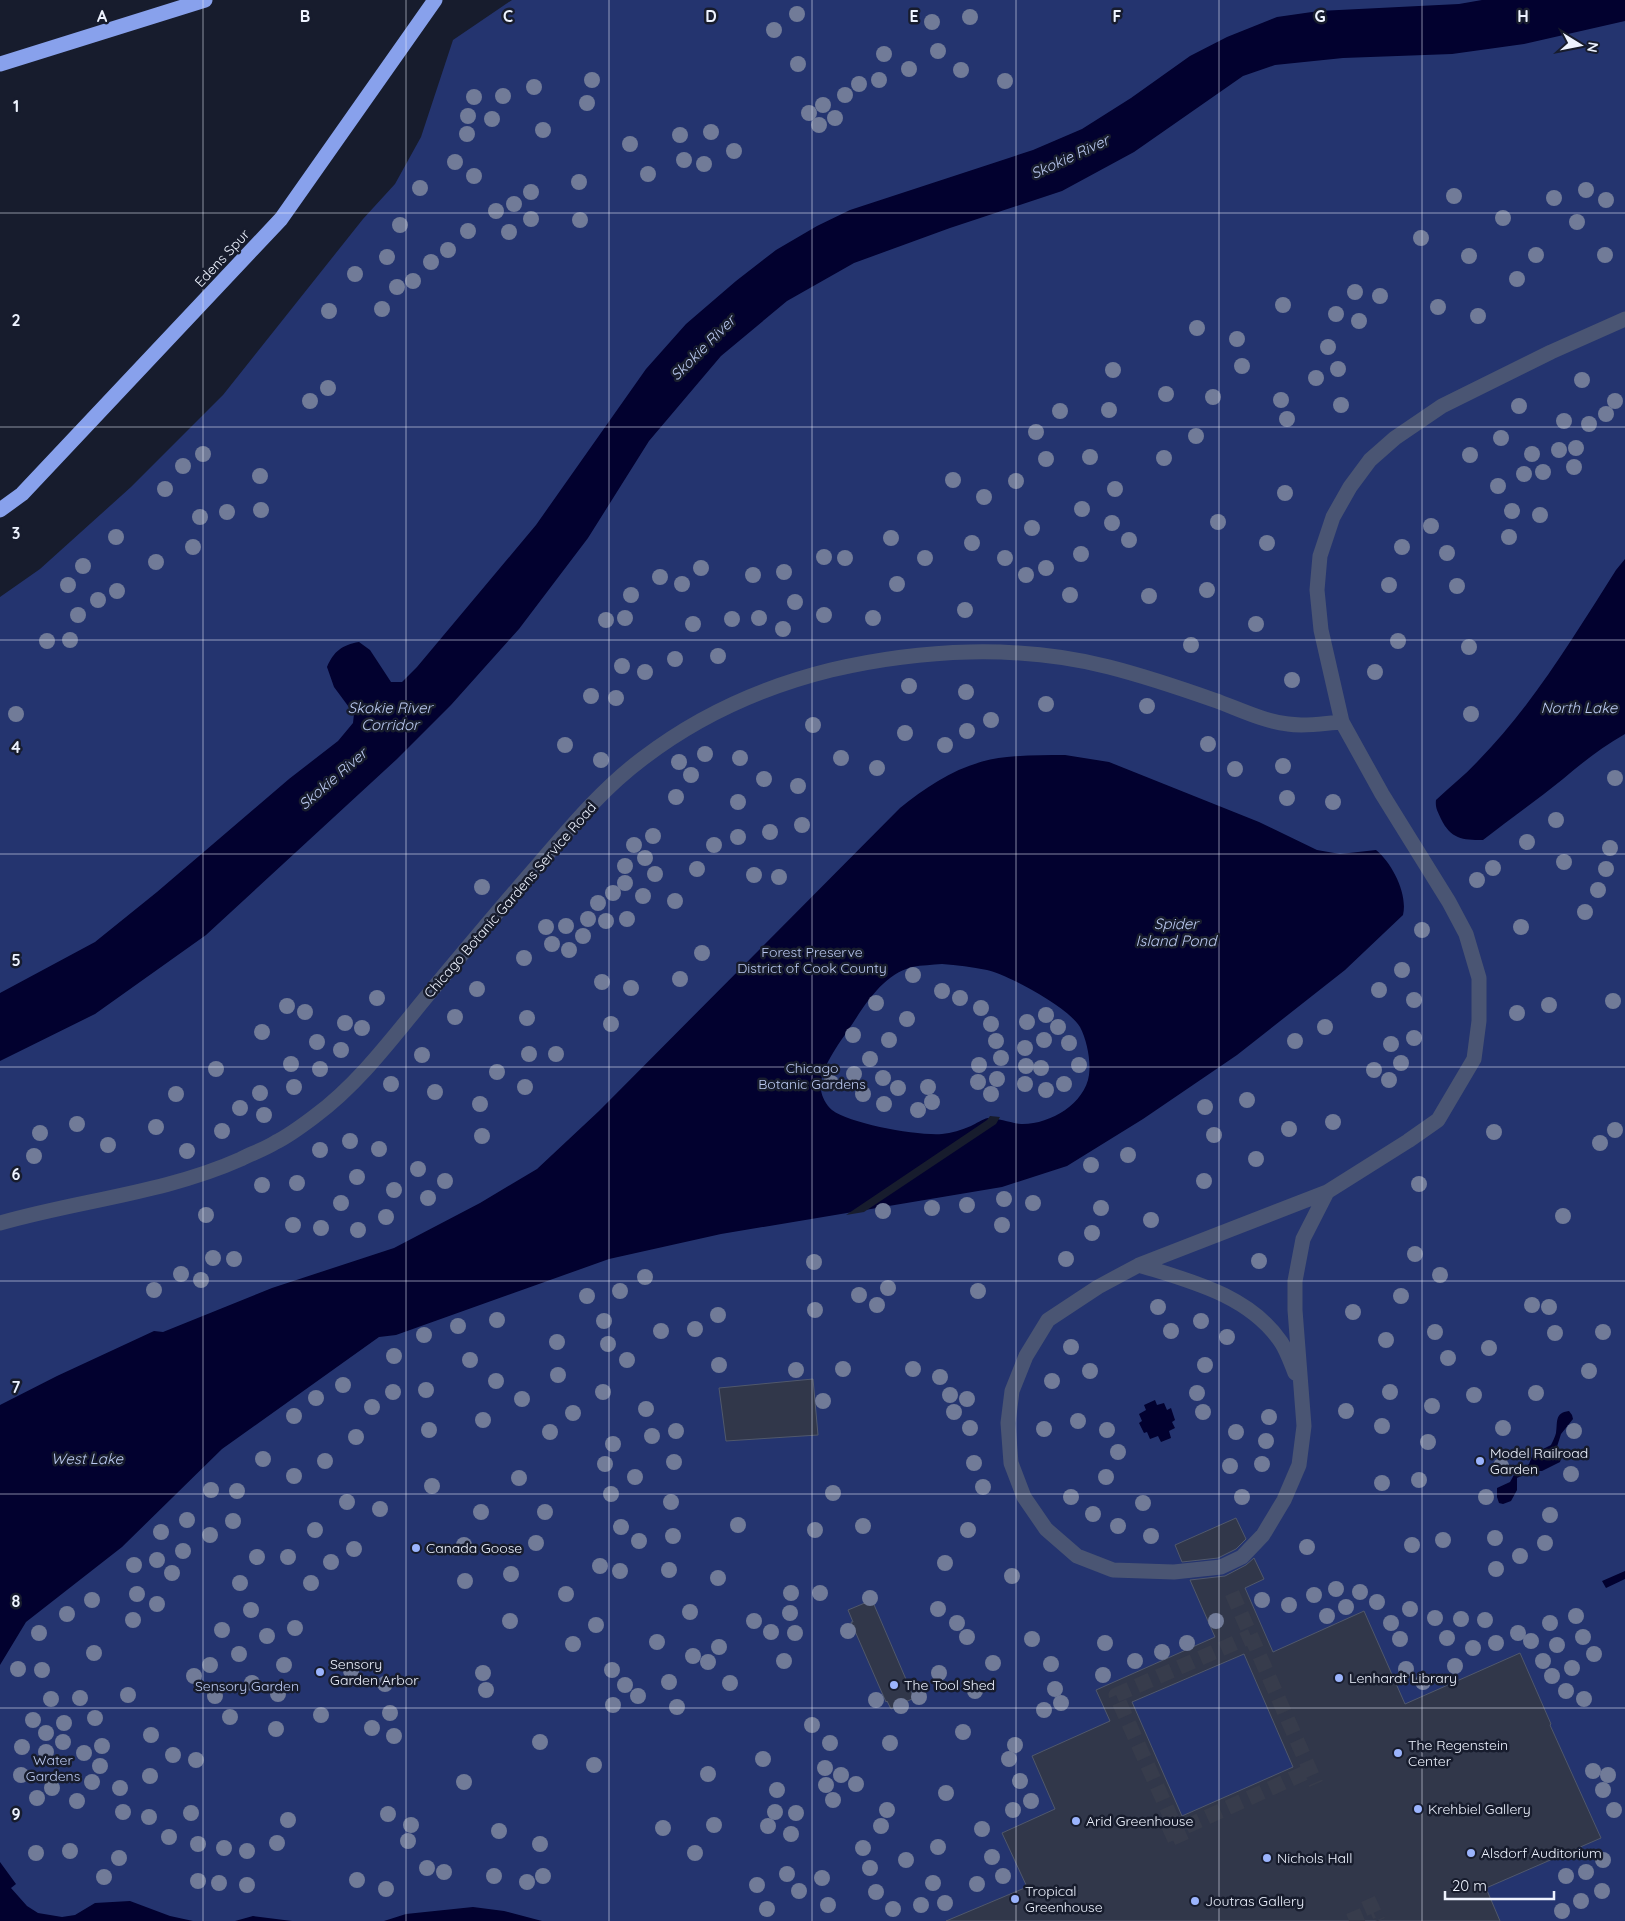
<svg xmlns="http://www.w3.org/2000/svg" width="1625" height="1921" font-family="Quicksand,sans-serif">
  <rect width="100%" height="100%" fill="#171c2d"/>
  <path fill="#24346f" d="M 512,0 L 1625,0 L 1625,1921 L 0,1921 L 0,597 L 40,569 L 131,487 L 223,395 L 363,219 L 395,184 L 421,137 L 453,40 Z"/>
  <path fill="#02012f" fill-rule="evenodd" d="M 1482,0 L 1625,0 L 1625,21 L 1524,44 L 1452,54 L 1343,58 L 1275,65 L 1243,76 L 1134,152 L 1062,191 L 950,228 L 854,263 L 787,301 L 721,356 L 649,441 L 588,538 L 519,629 L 451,705 L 397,759 L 206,935 L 95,1014 L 0,1061 L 0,993 L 95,942 L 157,892 L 289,779 L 338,741 L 353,723 L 354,714 L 334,687 L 327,667 C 334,651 342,645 359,642 L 370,650 L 391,682 L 402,682 L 417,667 L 536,525 L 646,369 L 686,324 L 736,281 L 776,250 L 817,226 L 850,210 L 1033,150 L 1082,129 L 1131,98 L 1190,56 L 1227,37 L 1277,17 L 1319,11 L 1459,4 Z
    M 1625,559 L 1625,734 C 1602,747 1583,762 1563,779 C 1537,800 1510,819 1483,840 C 1462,840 1451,839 1441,819 C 1438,812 1435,808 1436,800 C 1450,787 1465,775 1478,761 C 1533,705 1574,636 1616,570 Z
    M 1065,755 L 1109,762 L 1259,822 L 1317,850 L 1340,854 L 1376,850 C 1392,863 1408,894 1403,915 L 1345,970 L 1237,1055 L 1143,1119 L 1067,1166 L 1002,1187 L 721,1234 L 609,1259 L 396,1335 L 379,1337 L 222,1449 L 122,1547 L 26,1622 L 0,1665 L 0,1405 L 57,1376 L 154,1331 L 163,1332 L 272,1288 L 394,1248 L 480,1203 L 537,1169 L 599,1111 L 900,808 C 931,783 965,761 1007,757 C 1026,755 1046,755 1065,755 ZM 942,964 C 957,965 972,967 987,970 C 1009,975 1069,1008 1080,1027 C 1087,1040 1091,1061 1089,1075 C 1085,1104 1049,1125 1021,1124 C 1010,1123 999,1118 988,1118 C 982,1119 976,1124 971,1126 C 962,1130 951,1133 942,1134 C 918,1136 850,1124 832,1110 C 826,1105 822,1097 821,1090 C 818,1069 842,1040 853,1023 C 867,1001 885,974 912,967 C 922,965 932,965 942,964 Z
    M 1155,1400 L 1157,1405 L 1164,1403 L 1167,1410 L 1171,1408 L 1175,1420 L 1172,1422 L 1175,1428 L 1169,1431 L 1171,1438 L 1161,1442 L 1158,1436 L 1150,1439 L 1147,1432 L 1144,1433 L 1139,1423 L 1142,1421 L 1139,1414 L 1146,1410 L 1144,1405 Z
    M 1569,1411 L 1572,1415 L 1573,1419 L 1561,1434 L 1555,1453 L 1561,1459 L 1560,1462 L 1542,1471 L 1531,1471 L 1517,1478 L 1517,1490 L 1511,1501 L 1503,1504 L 1499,1503 L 1497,1497 L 1497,1488 L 1510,1482 L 1515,1473 L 1529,1464 L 1533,1454 L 1551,1445 C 1553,1441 1555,1437 1556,1433 C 1558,1422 1554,1413 1569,1411 Z
    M 1625,1571 L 1625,1579 L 1606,1588 L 1602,1581 Z
    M 0,1862 L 16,1884 L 11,1888 L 27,1906 L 38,1913 L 62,1917 L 75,1915 L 95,1903 L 130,1901 L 170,1916 L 193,1921 L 0,1921 Z
    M 473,1907 L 504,1911 L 542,1921 L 384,1921 L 406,1914 Z
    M 253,1916 L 292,1921 L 293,1921 L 235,1921 Z"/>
  <path fill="#171c2d" d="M 990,1116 L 1000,1117 L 996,1124 L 864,1212 L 846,1215 L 987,1120 Z"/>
  <path fill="#31374a" stroke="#50586c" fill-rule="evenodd" d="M 813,1379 L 818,1435 L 726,1441 L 719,1388 Z
    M 1236,1518 L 1246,1539 L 1236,1549 L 1218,1558 L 1182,1562 L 1175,1545 Z
    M 1254,1558 L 1264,1579 L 1245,1588 L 1273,1652 L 1364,1611 L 1405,1704 L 1520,1653 L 1551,1724 L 1550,1725 L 1601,1838 L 1486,1888 L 1500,1921 L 946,1921 L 1027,1887 L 1002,1833 L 1055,1809 L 1032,1756 L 1110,1721 L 1096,1690 L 1215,1637 L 1190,1580 L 1225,1576 L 1246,1565 ZM 1244,1654 L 1293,1767 L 1182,1816 L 1132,1702 Z
    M 872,1600 L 914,1698 L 891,1709 L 887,1701 L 886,1702 L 851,1622 L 853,1622 L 848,1610 Z"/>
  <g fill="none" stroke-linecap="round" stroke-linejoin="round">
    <path stroke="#373c4c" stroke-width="15" stroke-dasharray="15 8" stroke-linecap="butt" d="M 1232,1593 L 1316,1784
      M 1165,1836 L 1311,1770
      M 1182,1842 L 1116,1695 L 1251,1636
      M 1368,1899 L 1378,1921
      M 1349,1921 L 1373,1911"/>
    <path stroke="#4a5573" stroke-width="15" d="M 1327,1192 L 1303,1239 L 1295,1281 L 1295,1310 L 1304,1426 L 1299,1465 L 1284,1500 L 1263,1535 L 1242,1557 L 1221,1567 L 1174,1572 L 1113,1570 L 1077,1556 L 1046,1529 L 1024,1497 L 1011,1463 L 1008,1423 L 1012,1391 L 1026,1356 L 1048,1320 L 1098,1287 L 1139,1265 L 1327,1192 L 1408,1141 L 1438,1120 L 1474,1059 L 1479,1021 L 1479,978 L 1466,934 L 1449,902 L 1382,794 L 1342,722 L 1321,630 L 1317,590 L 1320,556 L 1333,517 L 1350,487 L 1370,460 L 1395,438 L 1442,406 L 1551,352 L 1625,319
      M 0,1223 C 80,1200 165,1193 241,1159 C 253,1153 265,1149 276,1142 C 290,1135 303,1125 315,1116 C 361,1082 396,1033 432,990 C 467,948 502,906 538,865 C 570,828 602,789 642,759 C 698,716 762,687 831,670 C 921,649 1019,644 1109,667 C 1144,676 1180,688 1214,700 C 1237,708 1262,721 1288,724 C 1305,727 1325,723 1342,722
      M 1139,1265 C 1190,1281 1249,1295 1281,1342 C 1287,1351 1291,1363 1295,1373"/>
    <path stroke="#88a1ec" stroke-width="15" d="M 0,64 L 205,0
      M 0,510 L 22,494 L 281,219 L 435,0"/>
  </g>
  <g fill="#717b98">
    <circle cx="797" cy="14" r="8"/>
    <circle cx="970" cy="17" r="8"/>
    <circle cx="932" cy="22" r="8"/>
    <circle cx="774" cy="30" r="8"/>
    <circle cx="938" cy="51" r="8"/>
    <circle cx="884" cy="54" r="8"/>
    <circle cx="798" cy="64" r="8"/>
    <circle cx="909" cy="69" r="8"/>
    <circle cx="961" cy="70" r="8"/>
    <circle cx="592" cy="80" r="8"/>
    <circle cx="879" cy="80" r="8"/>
    <circle cx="1005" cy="81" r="8"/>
    <circle cx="859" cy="84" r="8"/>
    <circle cx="534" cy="87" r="8"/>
    <circle cx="845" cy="95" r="8"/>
    <circle cx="503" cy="96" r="8"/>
    <circle cx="474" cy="97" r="8"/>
    <circle cx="587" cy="103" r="8"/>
    <circle cx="823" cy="105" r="8"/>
    <circle cx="809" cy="113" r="8"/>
    <circle cx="468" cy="116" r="8"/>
    <circle cx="835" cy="118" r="8"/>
    <circle cx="492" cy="119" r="8"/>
    <circle cx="819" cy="125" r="8"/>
    <circle cx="543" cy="130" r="8"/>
    <circle cx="711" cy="132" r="8"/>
    <circle cx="467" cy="134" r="8"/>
    <circle cx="680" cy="135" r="8"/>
    <circle cx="630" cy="144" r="8"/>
    <circle cx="734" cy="151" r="8"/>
    <circle cx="684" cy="160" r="8"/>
    <circle cx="455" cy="162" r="8"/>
    <circle cx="704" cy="164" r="8"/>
    <circle cx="648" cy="174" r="8"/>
    <circle cx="474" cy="176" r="8"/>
    <circle cx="579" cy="182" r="8"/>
    <circle cx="420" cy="188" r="8"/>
    <circle cx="1586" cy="190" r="8"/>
    <circle cx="531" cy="192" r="8"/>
    <circle cx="1454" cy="196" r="8"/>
    <circle cx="1554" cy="198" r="8"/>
    <circle cx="1606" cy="200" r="8"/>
    <circle cx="514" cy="204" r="8"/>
    <circle cx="496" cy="211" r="8"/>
    <circle cx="1503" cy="218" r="8"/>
    <circle cx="531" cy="219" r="8"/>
    <circle cx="580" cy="220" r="8"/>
    <circle cx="1577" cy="222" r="8"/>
    <circle cx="400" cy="225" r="8"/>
    <circle cx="468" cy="231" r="8"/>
    <circle cx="509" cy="232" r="8"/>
    <circle cx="1421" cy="238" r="8"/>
    <circle cx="448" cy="250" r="8"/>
    <circle cx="1536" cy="255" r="8"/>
    <circle cx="1605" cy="255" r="8"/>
    <circle cx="1469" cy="256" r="8"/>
    <circle cx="387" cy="257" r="8"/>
    <circle cx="431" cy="262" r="8"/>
    <circle cx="355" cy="274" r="8"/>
    <circle cx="1517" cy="279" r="8"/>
    <circle cx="413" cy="281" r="8"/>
    <circle cx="397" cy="287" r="8"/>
    <circle cx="1355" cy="292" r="8"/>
    <circle cx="1380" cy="296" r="8"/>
    <circle cx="1283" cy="305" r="8"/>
    <circle cx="1438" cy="307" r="8"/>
    <circle cx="382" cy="309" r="8"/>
    <circle cx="329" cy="311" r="8"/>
    <circle cx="1336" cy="314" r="8"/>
    <circle cx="1478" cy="316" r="8"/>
    <circle cx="1359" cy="321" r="8"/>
    <circle cx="1197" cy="328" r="8"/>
    <circle cx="1237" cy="339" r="8"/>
    <circle cx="1328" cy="347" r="8"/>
    <circle cx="1242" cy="366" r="8"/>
    <circle cx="1338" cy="369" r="8"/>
    <circle cx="1113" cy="370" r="8"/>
    <circle cx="1316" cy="378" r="8"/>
    <circle cx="1582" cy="380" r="8"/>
    <circle cx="328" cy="388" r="8"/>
    <circle cx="1166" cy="394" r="8"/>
    <circle cx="1213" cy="397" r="8"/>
    <circle cx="1281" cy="400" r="8"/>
    <circle cx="310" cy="401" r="8"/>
    <circle cx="1615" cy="401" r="8"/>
    <circle cx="1341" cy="405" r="8"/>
    <circle cx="1519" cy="406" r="8"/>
    <circle cx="1109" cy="410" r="8"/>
    <circle cx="1060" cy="411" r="8"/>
    <circle cx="1606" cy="414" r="8"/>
    <circle cx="1287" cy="419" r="8"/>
    <circle cx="1564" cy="421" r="8"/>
    <circle cx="1589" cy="424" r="8"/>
    <circle cx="1036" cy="432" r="8"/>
    <circle cx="1196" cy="436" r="8"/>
    <circle cx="1501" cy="438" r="8"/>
    <circle cx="1576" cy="448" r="8"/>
    <circle cx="1559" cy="450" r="8"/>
    <circle cx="203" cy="454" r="8"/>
    <circle cx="1532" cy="454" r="8"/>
    <circle cx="1470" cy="455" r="8"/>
    <circle cx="1090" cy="457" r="8"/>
    <circle cx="1164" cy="458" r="8"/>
    <circle cx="1046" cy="459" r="8"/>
    <circle cx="183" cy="466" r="8"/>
    <circle cx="1574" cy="467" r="8"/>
    <circle cx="1543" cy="472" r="8"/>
    <circle cx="1524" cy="474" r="8"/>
    <circle cx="260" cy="476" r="8"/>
    <circle cx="953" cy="480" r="8"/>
    <circle cx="1016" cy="481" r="8"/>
    <circle cx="1498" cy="486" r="8"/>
    <circle cx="165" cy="489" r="8"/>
    <circle cx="1115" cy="489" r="8"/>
    <circle cx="1285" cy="493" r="8"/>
    <circle cx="984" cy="497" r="8"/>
    <circle cx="1082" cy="509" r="8"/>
    <circle cx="261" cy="510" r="8"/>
    <circle cx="1512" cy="511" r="8"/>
    <circle cx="227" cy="512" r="8"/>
    <circle cx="1540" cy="515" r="8"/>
    <circle cx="200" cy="517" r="8"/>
    <circle cx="1218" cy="522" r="8"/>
    <circle cx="1112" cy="523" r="8"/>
    <circle cx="1431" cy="526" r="8"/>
    <circle cx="1032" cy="528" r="8"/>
    <circle cx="116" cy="537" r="8"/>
    <circle cx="1509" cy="537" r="8"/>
    <circle cx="891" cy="538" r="8"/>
    <circle cx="1129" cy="540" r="8"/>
    <circle cx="972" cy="543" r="8"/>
    <circle cx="1267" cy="543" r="8"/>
    <circle cx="193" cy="547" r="8"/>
    <circle cx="1402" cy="547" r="8"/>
    <circle cx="1447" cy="553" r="8"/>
    <circle cx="1081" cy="554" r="8"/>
    <circle cx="824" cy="557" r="8"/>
    <circle cx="845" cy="558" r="8"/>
    <circle cx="925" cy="558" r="8"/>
    <circle cx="1005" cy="558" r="8"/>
    <circle cx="156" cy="562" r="8"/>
    <circle cx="83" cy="566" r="8"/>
    <circle cx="701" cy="568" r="8"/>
    <circle cx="1046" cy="568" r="8"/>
    <circle cx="784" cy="572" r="8"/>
    <circle cx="753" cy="575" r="8"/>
    <circle cx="1026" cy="575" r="8"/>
    <circle cx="660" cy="577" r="8"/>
    <circle cx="682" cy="584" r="8"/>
    <circle cx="897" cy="584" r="8"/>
    <circle cx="68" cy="585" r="8"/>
    <circle cx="1389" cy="585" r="8"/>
    <circle cx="1457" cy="586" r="8"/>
    <circle cx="1207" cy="590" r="8"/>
    <circle cx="117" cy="591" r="8"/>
    <circle cx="631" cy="595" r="8"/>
    <circle cx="1070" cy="595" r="8"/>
    <circle cx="1149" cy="596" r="8"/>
    <circle cx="98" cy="600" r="8"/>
    <circle cx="795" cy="602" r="8"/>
    <circle cx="965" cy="610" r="8"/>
    <circle cx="78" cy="615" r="8"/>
    <circle cx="824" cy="615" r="8"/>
    <circle cx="625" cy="618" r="8"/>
    <circle cx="759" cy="618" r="8"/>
    <circle cx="873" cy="618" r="8"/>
    <circle cx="732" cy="619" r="8"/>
    <circle cx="606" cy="620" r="8"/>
    <circle cx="693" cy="624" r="8"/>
    <circle cx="1256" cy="624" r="8"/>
    <circle cx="783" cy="629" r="8"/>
    <circle cx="70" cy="640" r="8"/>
    <circle cx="47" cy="641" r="8"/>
    <circle cx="1398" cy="641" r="8"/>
    <circle cx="1191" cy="645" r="8"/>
    <circle cx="1469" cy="647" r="8"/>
    <circle cx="718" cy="656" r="8"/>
    <circle cx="675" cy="659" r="8"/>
    <circle cx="622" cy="666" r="8"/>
    <circle cx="645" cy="672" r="8"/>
    <circle cx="1375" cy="672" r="8"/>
    <circle cx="1292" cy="680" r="8"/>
    <circle cx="909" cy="686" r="8"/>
    <circle cx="966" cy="692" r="8"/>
    <circle cx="591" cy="696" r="8"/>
    <circle cx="616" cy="698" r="8"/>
    <circle cx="1046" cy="704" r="8"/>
    <circle cx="1147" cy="706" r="8"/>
    <circle cx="16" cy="714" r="8"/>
    <circle cx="1471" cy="714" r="8"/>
    <circle cx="991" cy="720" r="8"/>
    <circle cx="813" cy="725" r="8"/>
    <circle cx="967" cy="731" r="8"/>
    <circle cx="905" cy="733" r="8"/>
    <circle cx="1208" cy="744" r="8"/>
    <circle cx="565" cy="745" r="8"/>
    <circle cx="945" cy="745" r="8"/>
    <circle cx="705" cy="754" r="8"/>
    <circle cx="740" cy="758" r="8"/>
    <circle cx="841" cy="758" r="8"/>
    <circle cx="601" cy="760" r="8"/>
    <circle cx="679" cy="762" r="8"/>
    <circle cx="1283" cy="766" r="8"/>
    <circle cx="877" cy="768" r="8"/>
    <circle cx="1235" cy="769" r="8"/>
    <circle cx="691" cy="775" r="8"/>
    <circle cx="1615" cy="778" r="8"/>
    <circle cx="764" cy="779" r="8"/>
    <circle cx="798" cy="786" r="8"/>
    <circle cx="676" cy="797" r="8"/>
    <circle cx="1287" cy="798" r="8"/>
    <circle cx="738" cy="802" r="8"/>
    <circle cx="1333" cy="802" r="8"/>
    <circle cx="1556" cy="820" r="8"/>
    <circle cx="802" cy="825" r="8"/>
    <circle cx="770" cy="832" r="8"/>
    <circle cx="653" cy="836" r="8"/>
    <circle cx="738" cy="837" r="8"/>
    <circle cx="1527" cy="842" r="8"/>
    <circle cx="634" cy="845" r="8"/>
    <circle cx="714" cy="845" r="8"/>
    <circle cx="1610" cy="848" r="8"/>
    <circle cx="645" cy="858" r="8"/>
    <circle cx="1564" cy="862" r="8"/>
    <circle cx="625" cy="866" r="8"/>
    <circle cx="1493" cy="868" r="8"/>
    <circle cx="697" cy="869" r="8"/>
    <circle cx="1606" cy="869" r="8"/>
    <circle cx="655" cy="874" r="8"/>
    <circle cx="754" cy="875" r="8"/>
    <circle cx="779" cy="877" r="8"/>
    <circle cx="1477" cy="880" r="8"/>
    <circle cx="625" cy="883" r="8"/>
    <circle cx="482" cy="887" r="8"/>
    <circle cx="1598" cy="890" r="8"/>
    <circle cx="613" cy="893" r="8"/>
    <circle cx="643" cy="896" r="8"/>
    <circle cx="675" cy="901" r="8"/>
    <circle cx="598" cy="903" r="8"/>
    <circle cx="1585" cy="912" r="8"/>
    <circle cx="588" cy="919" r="8"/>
    <circle cx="627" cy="919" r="8"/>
    <circle cx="606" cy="921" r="8"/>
    <circle cx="566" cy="926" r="8"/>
    <circle cx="546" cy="927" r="8"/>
    <circle cx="1521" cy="927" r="8"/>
    <circle cx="1422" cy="930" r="8"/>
    <circle cx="583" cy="936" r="8"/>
    <circle cx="552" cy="944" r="8"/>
    <circle cx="569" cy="950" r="8"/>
    <circle cx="702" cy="953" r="8"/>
    <circle cx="524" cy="958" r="8"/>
    <circle cx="1402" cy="970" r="8"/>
    <circle cx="913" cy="975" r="8"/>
    <circle cx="680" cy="979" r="8"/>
    <circle cx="602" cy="982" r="8"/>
    <circle cx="631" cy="988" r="8"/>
    <circle cx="477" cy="989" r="8"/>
    <circle cx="1379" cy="990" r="8"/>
    <circle cx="942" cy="991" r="8"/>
    <circle cx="377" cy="998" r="8"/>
    <circle cx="960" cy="998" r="8"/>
    <circle cx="1414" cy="1000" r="8"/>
    <circle cx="1613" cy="1001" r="8"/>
    <circle cx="876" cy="1003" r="8"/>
    <circle cx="1549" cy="1005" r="8"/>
    <circle cx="287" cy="1006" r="8"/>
    <circle cx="981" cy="1008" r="8"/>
    <circle cx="305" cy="1012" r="8"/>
    <circle cx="1517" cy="1013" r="8"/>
    <circle cx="1046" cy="1015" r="8"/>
    <circle cx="455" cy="1017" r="8"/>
    <circle cx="527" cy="1018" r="8"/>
    <circle cx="907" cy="1019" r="8"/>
    <circle cx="1027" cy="1022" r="8"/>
    <circle cx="345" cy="1023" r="8"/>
    <circle cx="611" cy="1024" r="8"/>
    <circle cx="991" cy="1024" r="8"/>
    <circle cx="1058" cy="1027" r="8"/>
    <circle cx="1325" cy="1027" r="8"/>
    <circle cx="362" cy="1028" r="8"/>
    <circle cx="262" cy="1032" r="8"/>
    <circle cx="853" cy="1035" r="8"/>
    <circle cx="1414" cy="1038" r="8"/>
    <circle cx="889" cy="1040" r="8"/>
    <circle cx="1044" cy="1040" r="8"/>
    <circle cx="996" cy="1041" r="8"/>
    <circle cx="1295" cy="1041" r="8"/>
    <circle cx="317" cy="1042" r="8"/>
    <circle cx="1069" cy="1043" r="8"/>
    <circle cx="1391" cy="1044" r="8"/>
    <circle cx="1025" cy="1048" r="8"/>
    <circle cx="341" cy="1050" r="8"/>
    <circle cx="529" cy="1054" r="8"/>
    <circle cx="556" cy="1054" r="8"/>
    <circle cx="422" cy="1055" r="8"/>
    <circle cx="1001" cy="1058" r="8"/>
    <circle cx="870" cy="1059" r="8"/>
    <circle cx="1401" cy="1063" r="8"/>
    <circle cx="291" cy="1064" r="8"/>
    <circle cx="979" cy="1065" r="8"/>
    <circle cx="1079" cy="1065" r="8"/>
    <circle cx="1026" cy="1066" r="8"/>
    <circle cx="1041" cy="1068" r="8"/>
    <circle cx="216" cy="1069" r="8"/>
    <circle cx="320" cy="1069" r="8"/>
    <circle cx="1374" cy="1070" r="8"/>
    <circle cx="497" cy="1072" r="8"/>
    <circle cx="854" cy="1074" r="8"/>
    <circle cx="883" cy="1078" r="8"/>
    <circle cx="997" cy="1079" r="8"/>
    <circle cx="1389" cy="1080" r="8"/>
    <circle cx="978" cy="1082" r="8"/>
    <circle cx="831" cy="1083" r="8"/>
    <circle cx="391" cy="1084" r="8"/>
    <circle cx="1025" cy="1084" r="8"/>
    <circle cx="1064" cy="1084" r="8"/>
    <circle cx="294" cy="1087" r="8"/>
    <circle cx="525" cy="1087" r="8"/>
    <circle cx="928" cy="1087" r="8"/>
    <circle cx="898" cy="1088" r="8"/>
    <circle cx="1046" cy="1090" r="8"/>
    <circle cx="435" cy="1092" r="8"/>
    <circle cx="260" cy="1093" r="8"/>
    <circle cx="176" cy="1094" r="8"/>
    <circle cx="863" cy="1094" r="8"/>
    <circle cx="991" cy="1094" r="8"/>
    <circle cx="1247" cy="1100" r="8"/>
    <circle cx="932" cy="1102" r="8"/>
    <circle cx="480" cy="1104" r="8"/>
    <circle cx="884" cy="1104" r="8"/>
    <circle cx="1205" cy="1107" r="8"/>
    <circle cx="240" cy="1108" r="8"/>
    <circle cx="918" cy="1110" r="8"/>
    <circle cx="264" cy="1115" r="8"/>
    <circle cx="1333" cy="1122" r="8"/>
    <circle cx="77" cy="1124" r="8"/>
    <circle cx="156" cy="1127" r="8"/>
    <circle cx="1289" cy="1129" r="8"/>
    <circle cx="1615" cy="1130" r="8"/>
    <circle cx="222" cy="1131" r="8"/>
    <circle cx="1494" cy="1132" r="8"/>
    <circle cx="40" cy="1133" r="8"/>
    <circle cx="1214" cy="1135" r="8"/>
    <circle cx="482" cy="1136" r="8"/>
    <circle cx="350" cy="1141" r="8"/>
    <circle cx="1600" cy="1143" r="8"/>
    <circle cx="108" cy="1145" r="8"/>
    <circle cx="379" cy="1149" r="8"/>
    <circle cx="320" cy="1150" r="8"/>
    <circle cx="187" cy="1151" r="8"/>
    <circle cx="1128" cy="1155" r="8"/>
    <circle cx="34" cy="1156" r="8"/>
    <circle cx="1256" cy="1159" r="8"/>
    <circle cx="1091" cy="1165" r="8"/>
    <circle cx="418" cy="1169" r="8"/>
    <circle cx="357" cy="1177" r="8"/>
    <circle cx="445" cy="1181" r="8"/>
    <circle cx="1204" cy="1181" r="8"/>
    <circle cx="297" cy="1183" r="8"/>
    <circle cx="1419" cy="1184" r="8"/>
    <circle cx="262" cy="1185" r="8"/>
    <circle cx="394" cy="1190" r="8"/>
    <circle cx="428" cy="1198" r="8"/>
    <circle cx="1004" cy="1199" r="8"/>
    <circle cx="341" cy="1203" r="8"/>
    <circle cx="1033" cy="1203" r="8"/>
    <circle cx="967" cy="1205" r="8"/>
    <circle cx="932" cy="1208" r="8"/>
    <circle cx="1101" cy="1208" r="8"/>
    <circle cx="883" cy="1211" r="8"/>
    <circle cx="206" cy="1215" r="8"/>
    <circle cx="1563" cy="1216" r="8"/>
    <circle cx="386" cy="1217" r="8"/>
    <circle cx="1151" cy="1220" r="8"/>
    <circle cx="293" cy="1225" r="8"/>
    <circle cx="1002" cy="1225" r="8"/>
    <circle cx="321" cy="1228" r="8"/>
    <circle cx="358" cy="1230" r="8"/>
    <circle cx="1092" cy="1233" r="8"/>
    <circle cx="1415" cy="1254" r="8"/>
    <circle cx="213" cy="1258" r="8"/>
    <circle cx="234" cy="1259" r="8"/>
    <circle cx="1066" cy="1259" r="8"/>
    <circle cx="1259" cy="1261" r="8"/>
    <circle cx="814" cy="1262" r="8"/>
    <circle cx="181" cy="1274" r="8"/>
    <circle cx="1440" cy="1275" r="8"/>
    <circle cx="645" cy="1277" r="8"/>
    <circle cx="201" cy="1280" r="8"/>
    <circle cx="888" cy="1288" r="8"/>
    <circle cx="154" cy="1290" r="8"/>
    <circle cx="620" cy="1291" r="8"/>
    <circle cx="978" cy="1291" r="8"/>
    <circle cx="859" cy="1295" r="8"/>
    <circle cx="587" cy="1296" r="8"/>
    <circle cx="1401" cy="1296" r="8"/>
    <circle cx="877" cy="1305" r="8"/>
    <circle cx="1532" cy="1305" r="8"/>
    <circle cx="1158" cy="1307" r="8"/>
    <circle cx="1549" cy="1307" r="8"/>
    <circle cx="815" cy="1310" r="8"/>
    <circle cx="1353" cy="1312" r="8"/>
    <circle cx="718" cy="1315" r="8"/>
    <circle cx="497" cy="1320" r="8"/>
    <circle cx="604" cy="1321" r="8"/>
    <circle cx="1201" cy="1321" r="8"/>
    <circle cx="458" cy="1326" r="8"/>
    <circle cx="695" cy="1329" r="8"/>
    <circle cx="661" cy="1331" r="8"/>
    <circle cx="1171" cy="1331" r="8"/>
    <circle cx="1435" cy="1332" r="8"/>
    <circle cx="1603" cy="1332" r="8"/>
    <circle cx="1555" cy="1333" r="8"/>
    <circle cx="424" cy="1335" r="8"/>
    <circle cx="1227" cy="1337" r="8"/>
    <circle cx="1386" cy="1340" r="8"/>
    <circle cx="557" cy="1342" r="8"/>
    <circle cx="608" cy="1344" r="8"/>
    <circle cx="1071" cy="1347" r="8"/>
    <circle cx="1489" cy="1348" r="8"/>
    <circle cx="394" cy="1356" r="8"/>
    <circle cx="1448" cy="1358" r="8"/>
    <circle cx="470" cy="1360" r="8"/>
    <circle cx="627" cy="1360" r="8"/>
    <circle cx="719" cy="1365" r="8"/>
    <circle cx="1205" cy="1365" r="8"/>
    <circle cx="843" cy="1369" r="8"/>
    <circle cx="913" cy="1369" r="8"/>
    <circle cx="796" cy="1370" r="8"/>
    <circle cx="1090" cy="1371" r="8"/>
    <circle cx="1589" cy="1371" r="8"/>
    <circle cx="558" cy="1375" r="8"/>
    <circle cx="940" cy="1377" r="8"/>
    <circle cx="496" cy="1381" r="8"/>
    <circle cx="1052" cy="1381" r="8"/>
    <circle cx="343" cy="1385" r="8"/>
    <circle cx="426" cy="1390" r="8"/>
    <circle cx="393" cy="1392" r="8"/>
    <circle cx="603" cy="1392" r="8"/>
    <circle cx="1390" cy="1392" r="8"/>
    <circle cx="1197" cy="1393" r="8"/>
    <circle cx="1536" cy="1393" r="8"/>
    <circle cx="950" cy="1395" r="8"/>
    <circle cx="1474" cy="1395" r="8"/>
    <circle cx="316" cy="1398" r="8"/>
    <circle cx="522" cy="1399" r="8"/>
    <circle cx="967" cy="1399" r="8"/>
    <circle cx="823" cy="1401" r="8"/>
    <circle cx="1432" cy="1406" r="8"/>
    <circle cx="372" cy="1407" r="8"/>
    <circle cx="646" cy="1409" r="8"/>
    <circle cx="1346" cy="1411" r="8"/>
    <circle cx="954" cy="1412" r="8"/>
    <circle cx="1203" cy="1412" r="8"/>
    <circle cx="573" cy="1413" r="8"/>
    <circle cx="294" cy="1416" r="8"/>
    <circle cx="1269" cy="1417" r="8"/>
    <circle cx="483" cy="1420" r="8"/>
    <circle cx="1078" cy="1421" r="8"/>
    <circle cx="1382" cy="1426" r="8"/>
    <circle cx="970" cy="1428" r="8"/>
    <circle cx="1503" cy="1428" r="8"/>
    <circle cx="1044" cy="1429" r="8"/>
    <circle cx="429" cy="1430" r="8"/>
    <circle cx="1107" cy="1430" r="8"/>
    <circle cx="676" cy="1431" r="8"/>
    <circle cx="1574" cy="1431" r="8"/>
    <circle cx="550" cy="1432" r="8"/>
    <circle cx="1236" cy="1432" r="8"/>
    <circle cx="652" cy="1436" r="8"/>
    <circle cx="356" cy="1437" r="8"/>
    <circle cx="1266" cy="1441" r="8"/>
    <circle cx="1428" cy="1442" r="8"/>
    <circle cx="613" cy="1444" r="8"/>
    <circle cx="1118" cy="1452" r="8"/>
    <circle cx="263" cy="1459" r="8"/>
    <circle cx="325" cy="1461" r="8"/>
    <circle cx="674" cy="1462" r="8"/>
    <circle cx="974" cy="1463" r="8"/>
    <circle cx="605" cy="1464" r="8"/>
    <circle cx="1262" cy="1464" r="8"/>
    <circle cx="1230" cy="1466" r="8"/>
    <circle cx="1501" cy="1466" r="8"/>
    <circle cx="1571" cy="1474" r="8"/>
    <circle cx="294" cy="1476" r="8"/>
    <circle cx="635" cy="1477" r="8"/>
    <circle cx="1106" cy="1477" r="8"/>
    <circle cx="519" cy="1478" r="8"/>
    <circle cx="1419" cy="1480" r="8"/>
    <circle cx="1382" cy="1483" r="8"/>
    <circle cx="432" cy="1486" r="8"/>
    <circle cx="983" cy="1487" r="8"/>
    <circle cx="211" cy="1490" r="8"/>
    <circle cx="237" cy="1491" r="8"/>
    <circle cx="833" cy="1493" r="8"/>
    <circle cx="611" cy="1494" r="8"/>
    <circle cx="1071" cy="1497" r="8"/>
    <circle cx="1242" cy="1497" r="8"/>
    <circle cx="1486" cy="1497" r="8"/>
    <circle cx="347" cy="1502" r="8"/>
    <circle cx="671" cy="1502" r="8"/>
    <circle cx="1143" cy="1503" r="8"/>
    <circle cx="380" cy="1509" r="8"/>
    <circle cx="481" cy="1512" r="8"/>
    <circle cx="545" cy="1512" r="8"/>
    <circle cx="1093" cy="1514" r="8"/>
    <circle cx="1550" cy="1515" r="8"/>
    <circle cx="187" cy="1520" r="8"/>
    <circle cx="233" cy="1521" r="8"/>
    <circle cx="738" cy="1525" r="8"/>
    <circle cx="863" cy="1526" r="8"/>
    <circle cx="1118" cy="1526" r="8"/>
    <circle cx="621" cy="1527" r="8"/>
    <circle cx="315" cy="1530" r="8"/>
    <circle cx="815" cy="1530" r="8"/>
    <circle cx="968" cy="1530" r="8"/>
    <circle cx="161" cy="1532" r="8"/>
    <circle cx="210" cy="1535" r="8"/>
    <circle cx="673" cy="1536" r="8"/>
    <circle cx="1151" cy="1536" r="8"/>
    <circle cx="1495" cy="1538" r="8"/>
    <circle cx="1443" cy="1540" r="8"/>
    <circle cx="639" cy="1541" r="8"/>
    <circle cx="536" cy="1543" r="8"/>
    <circle cx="1545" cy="1543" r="8"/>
    <circle cx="464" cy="1545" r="8"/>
    <circle cx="1412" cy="1545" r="8"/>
    <circle cx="1307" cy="1547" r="8"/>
    <circle cx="354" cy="1549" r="8"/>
    <circle cx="183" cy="1551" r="8"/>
    <circle cx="1520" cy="1556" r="8"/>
    <circle cx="257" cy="1557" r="8"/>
    <circle cx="288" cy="1557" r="8"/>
    <circle cx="157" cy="1560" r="8"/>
    <circle cx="331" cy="1562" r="8"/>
    <circle cx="945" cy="1563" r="8"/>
    <circle cx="134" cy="1565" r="8"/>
    <circle cx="600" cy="1566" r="8"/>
    <circle cx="1496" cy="1569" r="8"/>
    <circle cx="669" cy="1570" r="8"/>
    <circle cx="620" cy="1571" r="8"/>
    <circle cx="172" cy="1573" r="8"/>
    <circle cx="511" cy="1574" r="8"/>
    <circle cx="1012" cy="1576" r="8"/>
    <circle cx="718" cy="1578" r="8"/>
    <circle cx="465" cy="1581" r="8"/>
    <circle cx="240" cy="1583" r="8"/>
    <circle cx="311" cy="1583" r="8"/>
    <circle cx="1336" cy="1589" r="8"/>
    <circle cx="1360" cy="1592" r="8"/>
    <circle cx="791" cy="1593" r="8"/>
    <circle cx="820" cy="1593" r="8"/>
    <circle cx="137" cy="1594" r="8"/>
    <circle cx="566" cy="1594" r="8"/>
    <circle cx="1314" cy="1595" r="8"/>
    <circle cx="870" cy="1598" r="8"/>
    <circle cx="92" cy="1600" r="8"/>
    <circle cx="1262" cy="1600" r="8"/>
    <circle cx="1377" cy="1602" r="8"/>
    <circle cx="157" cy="1604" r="8"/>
    <circle cx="1289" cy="1605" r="8"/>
    <circle cx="1346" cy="1607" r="8"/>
    <circle cx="938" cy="1609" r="8"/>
    <circle cx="1410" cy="1609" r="8"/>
    <circle cx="251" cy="1610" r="8"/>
    <circle cx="690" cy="1612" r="8"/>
    <circle cx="790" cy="1613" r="8"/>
    <circle cx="67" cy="1614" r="8"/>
    <circle cx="1327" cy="1616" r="8"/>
    <circle cx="1576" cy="1616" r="8"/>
    <circle cx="1435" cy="1618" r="8"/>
    <circle cx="1461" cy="1619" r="8"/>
    <circle cx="133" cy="1620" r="8"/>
    <circle cx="1485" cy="1620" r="8"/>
    <circle cx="510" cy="1621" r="8"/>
    <circle cx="754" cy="1621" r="8"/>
    <circle cx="1216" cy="1621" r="8"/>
    <circle cx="957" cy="1623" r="8"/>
    <circle cx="1391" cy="1623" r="8"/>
    <circle cx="1550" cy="1623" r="8"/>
    <circle cx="596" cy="1625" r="8"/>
    <circle cx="295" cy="1628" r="8"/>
    <circle cx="222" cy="1630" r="8"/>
    <circle cx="848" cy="1631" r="8"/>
    <circle cx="771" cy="1632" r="8"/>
    <circle cx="39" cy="1633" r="8"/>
    <circle cx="795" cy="1633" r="8"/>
    <circle cx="1518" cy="1633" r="8"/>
    <circle cx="267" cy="1636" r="8"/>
    <circle cx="967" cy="1637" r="8"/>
    <circle cx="1583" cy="1637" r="8"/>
    <circle cx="1447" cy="1638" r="8"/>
    <circle cx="1032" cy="1639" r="8"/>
    <circle cx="1400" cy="1639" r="8"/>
    <circle cx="1531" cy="1641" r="8"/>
    <circle cx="657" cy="1642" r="8"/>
    <circle cx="1105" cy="1643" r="8"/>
    <circle cx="1187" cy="1643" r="8"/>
    <circle cx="1496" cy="1643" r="8"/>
    <circle cx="573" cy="1644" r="8"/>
    <circle cx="1557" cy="1645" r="8"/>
    <circle cx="719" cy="1647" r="8"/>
    <circle cx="1473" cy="1648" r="8"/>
    <circle cx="1162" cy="1652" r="8"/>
    <circle cx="94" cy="1653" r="8"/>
    <circle cx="239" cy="1654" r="8"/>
    <circle cx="1594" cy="1654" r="8"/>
    <circle cx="693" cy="1656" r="8"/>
    <circle cx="784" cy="1661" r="8"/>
    <circle cx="1135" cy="1661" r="8"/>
    <circle cx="1543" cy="1661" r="8"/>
    <circle cx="708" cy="1662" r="8"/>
    <circle cx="993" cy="1663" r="8"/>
    <circle cx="1051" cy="1664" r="8"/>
    <circle cx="210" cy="1665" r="8"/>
    <circle cx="284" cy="1665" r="8"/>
    <circle cx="1455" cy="1666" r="8"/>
    <circle cx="1572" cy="1668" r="8"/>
    <circle cx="18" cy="1669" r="8"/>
    <circle cx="1406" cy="1669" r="8"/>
    <circle cx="42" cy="1670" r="8"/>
    <circle cx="612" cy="1670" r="8"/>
    <circle cx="351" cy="1671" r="8"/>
    <circle cx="483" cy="1673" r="8"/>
    <circle cx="939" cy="1673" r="8"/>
    <circle cx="1103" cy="1675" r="8"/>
    <circle cx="194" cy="1676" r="8"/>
    <circle cx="1552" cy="1676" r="8"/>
    <circle cx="669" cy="1682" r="8"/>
    <circle cx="1423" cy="1682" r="8"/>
    <circle cx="252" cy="1683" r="8"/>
    <circle cx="730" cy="1683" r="8"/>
    <circle cx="385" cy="1684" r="8"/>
    <circle cx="625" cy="1685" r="8"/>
    <circle cx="1055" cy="1689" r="8"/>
    <circle cx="486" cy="1690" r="8"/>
    <circle cx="975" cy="1691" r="8"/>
    <circle cx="1566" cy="1691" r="8"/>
    <circle cx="278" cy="1694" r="8"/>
    <circle cx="128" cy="1695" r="8"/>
    <circle cx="215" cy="1696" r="8"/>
    <circle cx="638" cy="1696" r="8"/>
    <circle cx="919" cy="1697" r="8"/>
    <circle cx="80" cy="1698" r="8"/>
    <circle cx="51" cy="1699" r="8"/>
    <circle cx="1584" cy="1699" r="8"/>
    <circle cx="876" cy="1700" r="8"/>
    <circle cx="1061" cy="1703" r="8"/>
    <circle cx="613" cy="1705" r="8"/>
    <circle cx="901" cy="1706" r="8"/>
    <circle cx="677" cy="1707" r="8"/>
    <circle cx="1044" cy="1710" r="8"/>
    <circle cx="390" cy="1713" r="8"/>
    <circle cx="321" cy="1715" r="8"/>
    <circle cx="230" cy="1717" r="8"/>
    <circle cx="95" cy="1718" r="8"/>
    <circle cx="33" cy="1720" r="8"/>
    <circle cx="64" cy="1723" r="8"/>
    <circle cx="812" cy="1725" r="8"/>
    <circle cx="372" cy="1728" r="8"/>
    <circle cx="276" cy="1729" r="8"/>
    <circle cx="963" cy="1732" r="8"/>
    <circle cx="46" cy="1733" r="8"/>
    <circle cx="151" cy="1735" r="8"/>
    <circle cx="394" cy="1736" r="8"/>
    <circle cx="63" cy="1742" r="8"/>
    <circle cx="540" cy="1742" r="8"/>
    <circle cx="830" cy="1743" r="8"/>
    <circle cx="890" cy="1743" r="8"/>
    <circle cx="1015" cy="1745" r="8"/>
    <circle cx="102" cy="1746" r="8"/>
    <circle cx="22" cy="1747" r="8"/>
    <circle cx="46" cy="1752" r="8"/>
    <circle cx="84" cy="1753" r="8"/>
    <circle cx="173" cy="1755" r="8"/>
    <circle cx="763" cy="1759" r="8"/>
    <circle cx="1009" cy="1759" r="8"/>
    <circle cx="196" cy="1760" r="8"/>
    <circle cx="594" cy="1765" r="8"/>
    <circle cx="100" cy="1766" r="8"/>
    <circle cx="825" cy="1768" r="8"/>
    <circle cx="1593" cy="1771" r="8"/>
    <circle cx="708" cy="1774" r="8"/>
    <circle cx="21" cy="1775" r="8"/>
    <circle cx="841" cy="1775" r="8"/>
    <circle cx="1608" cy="1775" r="8"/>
    <circle cx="150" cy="1776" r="8"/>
    <circle cx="1020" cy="1781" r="8"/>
    <circle cx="92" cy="1782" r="8"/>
    <circle cx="464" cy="1782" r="8"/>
    <circle cx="856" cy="1784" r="8"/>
    <circle cx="826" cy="1785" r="8"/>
    <circle cx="52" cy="1788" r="8"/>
    <circle cx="120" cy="1788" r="8"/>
    <circle cx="777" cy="1790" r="8"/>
    <circle cx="1603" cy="1790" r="8"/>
    <circle cx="946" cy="1793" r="8"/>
    <circle cx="37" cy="1798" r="8"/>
    <circle cx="833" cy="1800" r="8"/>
    <circle cx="77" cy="1801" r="8"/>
    <circle cx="1031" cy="1801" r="8"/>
    <circle cx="887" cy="1810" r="8"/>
    <circle cx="1013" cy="1810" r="8"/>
    <circle cx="1614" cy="1810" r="8"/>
    <circle cx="123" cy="1812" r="8"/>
    <circle cx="775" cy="1812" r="8"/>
    <circle cx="191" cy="1813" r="8"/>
    <circle cx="796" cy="1813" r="8"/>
    <circle cx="388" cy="1814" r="8"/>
    <circle cx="149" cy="1817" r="8"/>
    <circle cx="288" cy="1820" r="8"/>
    <circle cx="411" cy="1825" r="8"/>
    <circle cx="714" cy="1825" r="8"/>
    <circle cx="768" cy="1826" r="8"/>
    <circle cx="881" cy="1826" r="8"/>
    <circle cx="663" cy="1828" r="8"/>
    <circle cx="982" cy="1829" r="8"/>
    <circle cx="499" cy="1831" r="8"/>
    <circle cx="791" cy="1834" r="8"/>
    <circle cx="169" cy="1837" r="8"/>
    <circle cx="408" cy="1841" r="8"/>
    <circle cx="277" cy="1843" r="8"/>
    <circle cx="198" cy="1844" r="8"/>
    <circle cx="540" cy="1844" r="8"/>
    <circle cx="938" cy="1847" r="8"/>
    <circle cx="224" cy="1848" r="8"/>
    <circle cx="863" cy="1848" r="8"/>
    <circle cx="70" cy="1851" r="8"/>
    <circle cx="247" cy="1851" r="8"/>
    <circle cx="36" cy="1853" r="8"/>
    <circle cx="695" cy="1853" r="8"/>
    <circle cx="992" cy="1857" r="8"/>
    <circle cx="119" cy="1858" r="8"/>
    <circle cx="906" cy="1860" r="8"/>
    <circle cx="1603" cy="1860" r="8"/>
    <circle cx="427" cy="1868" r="8"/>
    <circle cx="870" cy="1868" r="8"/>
    <circle cx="444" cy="1872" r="8"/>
    <circle cx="1586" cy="1872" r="8"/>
    <circle cx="787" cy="1874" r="8"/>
    <circle cx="494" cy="1876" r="8"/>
    <circle cx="543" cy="1876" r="8"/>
    <circle cx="1003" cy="1876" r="8"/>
    <circle cx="1566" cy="1876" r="8"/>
    <circle cx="104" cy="1877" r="8"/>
    <circle cx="822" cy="1878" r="8"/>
    <circle cx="357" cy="1880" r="8"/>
    <circle cx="198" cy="1881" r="8"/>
    <circle cx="527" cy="1882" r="8"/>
    <circle cx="219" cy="1883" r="8"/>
    <circle cx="933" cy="1883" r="8"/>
    <circle cx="977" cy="1884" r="8"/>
    <circle cx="247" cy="1885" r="8"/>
    <circle cx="757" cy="1885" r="8"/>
    <circle cx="386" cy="1889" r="8"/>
    <circle cx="799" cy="1891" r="8"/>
    <circle cx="1602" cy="1891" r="8"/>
    <circle cx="876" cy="1892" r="8"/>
    <circle cx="1581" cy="1901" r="8"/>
    <circle cx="945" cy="1903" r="8"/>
    <circle cx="828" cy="1905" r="8"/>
    <circle cx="921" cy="1905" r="8"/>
    <circle cx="767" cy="1909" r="8"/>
    <circle cx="893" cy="1909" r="8"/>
    <circle cx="1562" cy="1911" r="8"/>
  </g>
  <path fill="none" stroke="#eef3ff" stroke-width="1" stroke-opacity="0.55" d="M 203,0 L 203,1921M 406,0 L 406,1921M 609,0 L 609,1921M 812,0 L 812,1921M 1016,0 L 1016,1921M 1219,0 L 1219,1921M 1422,0 L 1422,1921M 0,213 L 1625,213M 0,427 L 1625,427M 0,640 L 1625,640M 0,854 L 1625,854M 0,1067 L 1625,1067M 0,1281 L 1625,1281M 0,1494 L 1625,1494M 0,1708 L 1625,1708"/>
  <g fill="#9bb4fd" stroke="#171c2d" stroke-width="2">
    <circle cx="1480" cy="1461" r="5"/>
    <circle cx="416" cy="1548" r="5"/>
    <circle cx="320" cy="1672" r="5"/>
    <circle cx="1339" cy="1678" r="5"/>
    <circle cx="894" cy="1685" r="5"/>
    <circle cx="1398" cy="1753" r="5"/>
    <circle cx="1418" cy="1809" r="5"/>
    <circle cx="1076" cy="1821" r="5"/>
    <circle cx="1471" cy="1853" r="5"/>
    <circle cx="1267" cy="1858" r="5"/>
    <circle cx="1015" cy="1899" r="5"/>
    <circle cx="1195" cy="1901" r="5"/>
  </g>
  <g text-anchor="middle" stroke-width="5" stroke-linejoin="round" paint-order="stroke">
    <g font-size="14" fill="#eef3ff" stroke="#171c2d">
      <text transform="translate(222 258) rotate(-47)" y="5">Edens Spur</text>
      <text transform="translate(510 900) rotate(-49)" y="5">Chicago Botanic Gardens Service Road</text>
    </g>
    <g font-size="14" fill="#bac8f0" stroke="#171c2d">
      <text x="812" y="957">Forest Preserve<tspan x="812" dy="16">District of Cook County</tspan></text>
      <text x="812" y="1073">Chicago<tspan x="812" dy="16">Botanic Gardens</tspan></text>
      <text x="247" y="1691">Sensory Garden</text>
      <text x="53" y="1765">Water<tspan x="53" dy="16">Gardens</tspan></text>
    </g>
    <g font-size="14" fill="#eef3ff" stroke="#171c2d" text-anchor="start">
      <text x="1490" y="1458">Model Railroad<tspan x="1490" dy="16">Garden</tspan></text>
      <text x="426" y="1553">Canada Goose</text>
      <text x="330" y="1669">Sensory<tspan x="330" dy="16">Garden Arbor</tspan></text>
      <text x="1349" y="1683">Lenhardt Library</text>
      <text x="904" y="1690">The Tool Shed</text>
      <text x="1408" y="1750">The Regenstein<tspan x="1408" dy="16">Center</tspan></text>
      <text x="1428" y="1814">Krehbiel Gallery</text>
      <text x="1086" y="1826">Arid Greenhouse</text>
      <text x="1481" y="1858">Alsdorf Auditorium</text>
      <text x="1277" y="1863">Nichols Hall</text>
      <text x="1025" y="1896">Tropical<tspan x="1025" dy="16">Greenhouse</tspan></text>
      <text x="1205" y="1906">Joutras Gallery</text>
    </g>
    <g font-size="15" font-style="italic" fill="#bbcaf1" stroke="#171c2d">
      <text transform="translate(1070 157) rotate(-25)" y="5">Skokie River</text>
      <text transform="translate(703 348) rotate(-45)" y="5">Skokie River</text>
      <text x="390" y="713">Skokie River<tspan x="390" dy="17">Corridor</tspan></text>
      <text x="1579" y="713">North Lake</text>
      <text transform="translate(333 779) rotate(-41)" y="5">Skokie River</text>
      <text x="1176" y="929">Spider<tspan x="1176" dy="17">Island Pond</tspan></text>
      <text x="87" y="1464">West Lake</text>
    </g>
  </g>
  <g font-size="16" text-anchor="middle" font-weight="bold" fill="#eef3ff" stroke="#171c2d" stroke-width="5" stroke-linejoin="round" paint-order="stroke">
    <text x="102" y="22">A</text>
    <text x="305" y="22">B</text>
    <text x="508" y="22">C</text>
    <text x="711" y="22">D</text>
    <text x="914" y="22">E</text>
    <text x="1117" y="22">F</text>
    <text x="1320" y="22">G</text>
    <text x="1523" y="22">H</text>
    <text x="16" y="112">1</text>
    <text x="16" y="326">2</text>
    <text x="16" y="539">3</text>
    <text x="16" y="753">4</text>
    <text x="16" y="966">5</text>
    <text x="16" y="1180">6</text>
    <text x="16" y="1393">7</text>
    <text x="16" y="1607">8</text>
    <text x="16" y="1820">9</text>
  </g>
  <g transform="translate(1580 45) rotate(100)" stroke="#171c2d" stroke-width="4" paint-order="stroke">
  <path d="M0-4L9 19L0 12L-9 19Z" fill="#eef3ff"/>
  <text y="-8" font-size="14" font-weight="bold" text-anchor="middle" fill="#eef3ff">N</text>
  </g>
  <path d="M1445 1891v8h109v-8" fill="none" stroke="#eef3ff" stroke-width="2.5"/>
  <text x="1452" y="1891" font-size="15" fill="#eef3ff" stroke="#171c2d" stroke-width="4" paint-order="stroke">20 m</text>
</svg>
